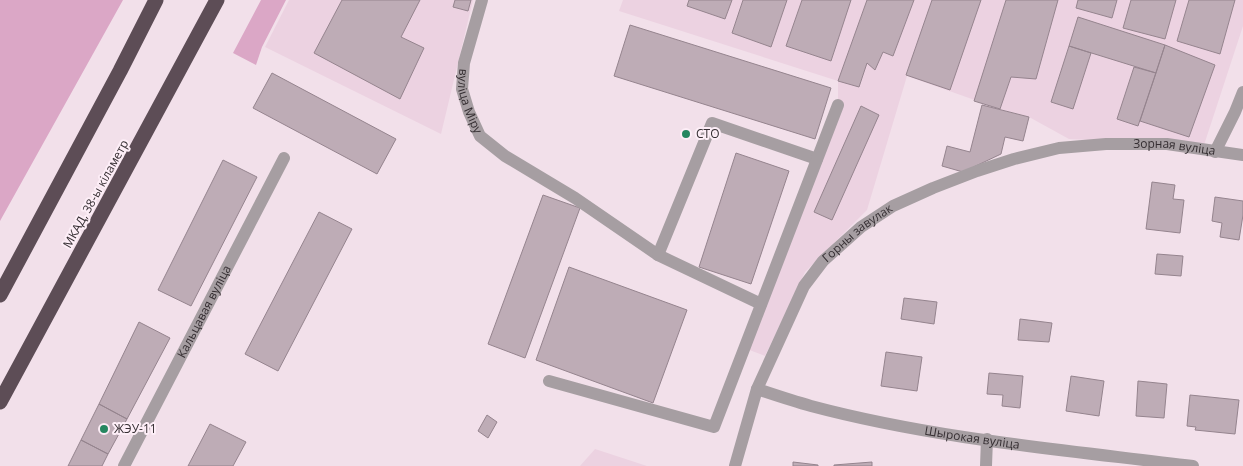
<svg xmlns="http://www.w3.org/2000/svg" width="1243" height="466" font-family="'Open Sans',sans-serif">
  <rect width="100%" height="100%" fill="#f2e0ea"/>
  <path fill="#ecd2e1" d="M 289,0 L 473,0 L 441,134 L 265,47 Z
    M 623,0 L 1243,0 L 1243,26 L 1204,145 L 1069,139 L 1029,117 L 1000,109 L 907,76 L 867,210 L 805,272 L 765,356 L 744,348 L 838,105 L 838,81 L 619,11 Z
    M 595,449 L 647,466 L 580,466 Z"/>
  <path fill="#dba7c6" d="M 0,0 L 123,0 L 0,221 Z
    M 261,0 L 286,0 L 262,47 L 256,65 L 233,53 Z"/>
  <path fill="#beacb6" stroke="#95848e" d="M 342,0 L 420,0 L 401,37 L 424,48 L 400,99 L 314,53 Z
    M 455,0 L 471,0 L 468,11 L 453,7 Z
    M 689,0 L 732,0 L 725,19 L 687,6 Z
    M 743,0 L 787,0 L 771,47 L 732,33 Z
    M 802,0 L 851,0 L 831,61 L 786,46 Z
    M 867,0 L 914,0 L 893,56 L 883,52 L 875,70 L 867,63 L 859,87 L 838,81 Z
    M 932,0 L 981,0 L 950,90 L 906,75 Z
    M 1006,0 L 1058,0 L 1036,79 L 1011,77 L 1000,109 L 974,101 Z
    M 1078,0 L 1117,0 L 1112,18 L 1076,8 Z
    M 1131,0 L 1176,0 L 1165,39 L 1123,28 Z
    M 1189,0 L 1235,0 L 1220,54 L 1177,41 Z
    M 1078,17 L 1165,45 L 1156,73 L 1069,46 Z
    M 630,25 L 831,88 L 815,139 L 614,76 Z
    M 1165,45 L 1215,65 L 1189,137 L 1140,121 Z
    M 1069,46 L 1091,53 L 1073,109 L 1051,102 Z
    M 1134,67 L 1156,73 L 1138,126 L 1117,119 Z
    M 272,73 L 396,139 L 377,174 L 253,108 Z
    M 982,105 L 1029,117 L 1023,141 L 1005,137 L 1001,154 L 963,172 L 942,166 L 947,146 L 970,152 Z
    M 861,106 L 879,115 L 832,220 L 814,212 Z
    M 736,153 L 789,171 L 751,284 L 699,267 Z
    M 223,160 L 257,177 L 191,306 L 158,290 Z
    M 1152,182 L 1175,185 L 1173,199 L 1184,200 L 1180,233 L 1146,229 Z
    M 543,195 L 580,208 L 525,358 L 488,344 Z
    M 1215,197 L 1243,201 L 1243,215 L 1239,240 L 1220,237 L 1222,223 L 1212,221 Z
    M 319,212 L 352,229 L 278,371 L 245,354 Z
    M 1157,254 L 1183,256 L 1181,276 L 1155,274 Z
    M 569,267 L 687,310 L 653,403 L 536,360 Z
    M 904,298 L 937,302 L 934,324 L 901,319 Z
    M 1020,319 L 1052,323 L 1049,342 L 1018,340 Z
    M 139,322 L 170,338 L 127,419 L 99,404 Z
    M 886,352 L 922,357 L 917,391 L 881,386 Z
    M 989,373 L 1023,376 L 1020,408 L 1002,406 L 1003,395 L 987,394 Z
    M 1071,376 L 1104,381 L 1099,416 L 1066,411 Z
    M 1138,381 L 1167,384 L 1164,418 L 1136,416 Z
    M 1190,395 L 1239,400 L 1235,434 L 1195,430 L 1196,427 L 1187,426 Z
    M 99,404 L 127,419 L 108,454 L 81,440 Z
    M 487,415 L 497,422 L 488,438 L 478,431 Z
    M 210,424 L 246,442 L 233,466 L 188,466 Z
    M 81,440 L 108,454 L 102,466 L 68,466 Z
    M 793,462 L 818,465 L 818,466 L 793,466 Z
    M 872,462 L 872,466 L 834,466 L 834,465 Z"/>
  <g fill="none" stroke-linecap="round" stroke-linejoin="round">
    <g stroke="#a69ea2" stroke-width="12">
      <path id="s1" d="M 482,0 L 464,63 L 462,89 L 469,112 L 480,136 L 505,156 L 575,198 L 658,255"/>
      <path d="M 1215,152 L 1235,112 L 1243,92"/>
      <path d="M 761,304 L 658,255 L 712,123 L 817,159"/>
      <path d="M 549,381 L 714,427 L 838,105"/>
      <path id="s2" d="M 757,389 C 775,395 793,401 811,406 C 935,439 1066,450 1193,466"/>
      <path id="s3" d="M 124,466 L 284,158"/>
      <path id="s4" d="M 735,466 L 757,389 L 804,286 L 823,261 L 861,227 L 893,206 L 933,188 L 977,171 L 1014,159 L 1059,148 L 1106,144 L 1167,144 L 1243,155"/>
      <path d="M 986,466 L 987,439"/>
    </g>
    <path stroke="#5d4d56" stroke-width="15" d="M 0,295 L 120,71 L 156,0
      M 0,402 L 217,0"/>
  </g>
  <g fill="#258760" stroke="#fdeef7" stroke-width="2">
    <circle cx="686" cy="134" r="5"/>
    <circle cx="104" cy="429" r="5"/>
  </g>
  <g text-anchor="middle" stroke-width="4" stroke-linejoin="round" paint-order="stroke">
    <g font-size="12" fill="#352e32" stroke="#fdeef7">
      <text dy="4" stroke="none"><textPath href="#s1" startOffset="105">вуліца Міру</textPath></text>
      <text dy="4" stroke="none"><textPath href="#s4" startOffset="606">Зорная вуліца</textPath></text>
      <text transform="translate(96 194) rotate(-61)" y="4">МКАД, 38-ы кіламетр</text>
      <text dy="4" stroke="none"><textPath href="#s4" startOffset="269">Горны завулак</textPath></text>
      <text dy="4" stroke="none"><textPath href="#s3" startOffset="174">Кальцавая вуліца</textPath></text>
      <text dy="4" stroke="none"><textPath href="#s2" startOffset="221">Шырокая вуліца</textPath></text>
    </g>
    <g font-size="12" fill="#352e32" stroke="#fdeef7" text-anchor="start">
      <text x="696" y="138">СТО</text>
      <text x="114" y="433">ЖЭУ-11</text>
    </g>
  </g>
</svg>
